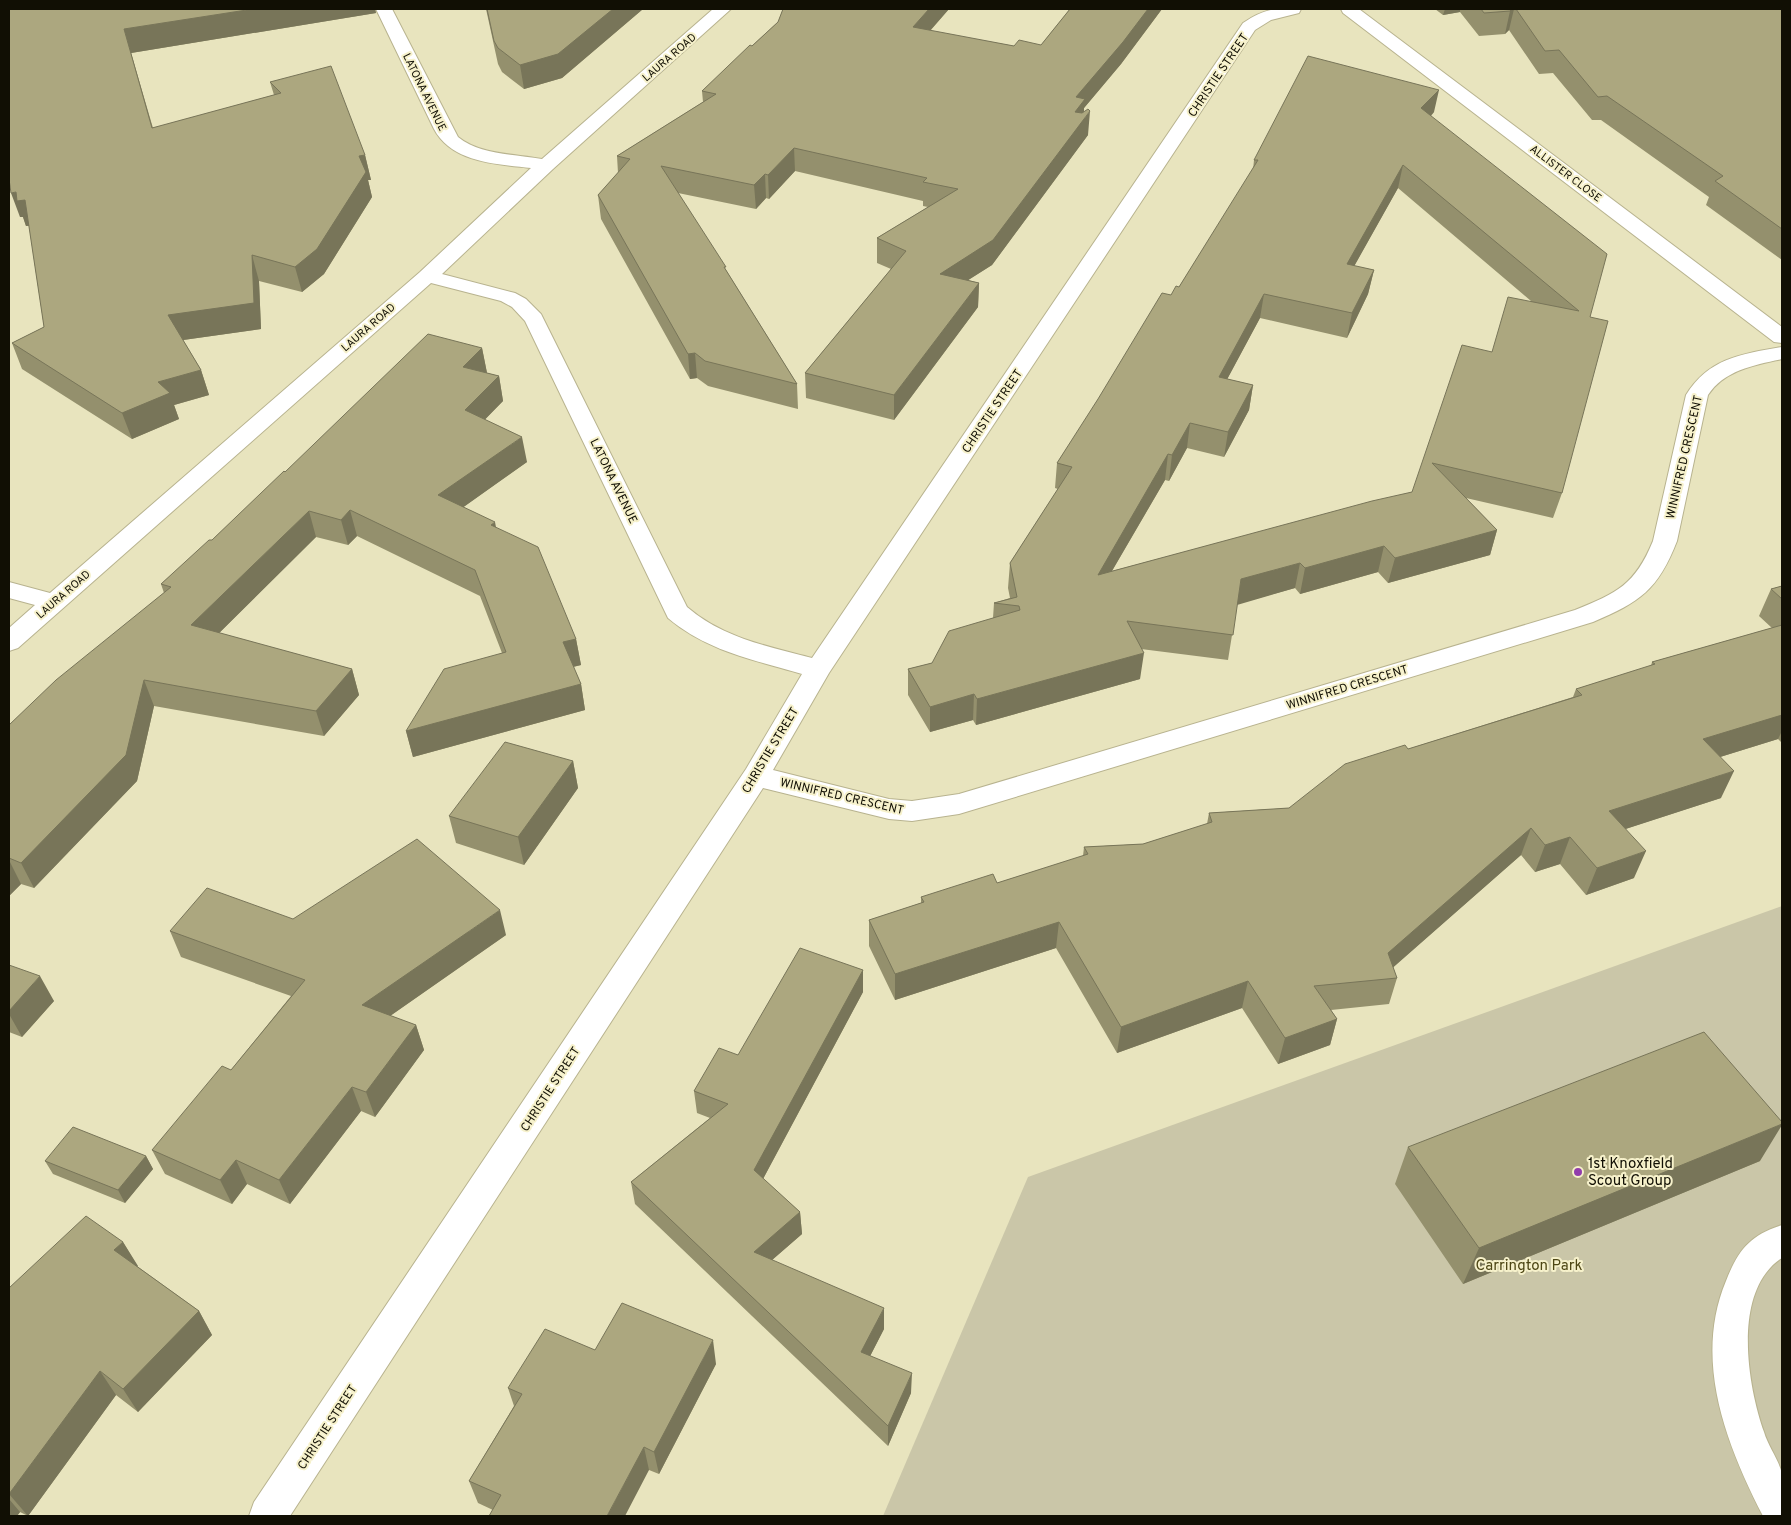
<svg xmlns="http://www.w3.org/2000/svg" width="1791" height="1525" font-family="Overpass,sans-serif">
  <rect width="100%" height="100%" fill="#e8e4be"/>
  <path fill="#cac6a8" d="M 1782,906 L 1782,1516 L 883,1516 L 1028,1177 Z"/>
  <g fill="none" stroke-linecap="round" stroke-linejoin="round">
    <defs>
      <path id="minor" d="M 376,9 L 392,9 L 458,137 C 480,155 515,154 542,159 L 713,9 L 731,9 L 553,169 L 442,274 L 515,293 L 526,299 L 541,314 L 687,607 C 723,638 767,646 812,658 L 1243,23 C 1264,9 1277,7 1301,9 L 1299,13 L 1271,20 L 1255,30 L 829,673 L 773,770 L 889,799 L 912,801 L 959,794 L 1575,610 C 1617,593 1635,585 1653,541 L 1686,395 C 1709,358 1742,354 1782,347 L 1782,359 C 1755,365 1724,370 1708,395 L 1677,541 C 1658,590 1640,602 1593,622 L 959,814 L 912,821 L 889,819 L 763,788 L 290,1516 L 249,1516 L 254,1502 L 746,769 L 802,674 C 754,660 707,651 668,618 L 525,321 L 512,307 L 501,301 L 431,283 L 18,648 L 9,651 L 9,628 L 35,605 L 9,598 L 9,582 L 50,593 L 420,272 L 531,168 C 497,164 452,163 434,129 Z
        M 1341,9 L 1359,9 L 1782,327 L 1782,343 L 1774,342 L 1343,13 Z
        M 1782,1225 L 1782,1258 C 1732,1290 1747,1384 1764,1432 C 1768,1446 1779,1460 1782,1474 C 1785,1487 1782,1503 1782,1516 L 1763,1516 C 1726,1444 1693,1360 1726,1281 C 1738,1250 1750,1235 1782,1225 Z"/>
    </defs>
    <use href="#minor" stroke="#b8b38f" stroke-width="2"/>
    <use href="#minor" fill="#fff" fill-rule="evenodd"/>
  </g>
  <path fill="#94906d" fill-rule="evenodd" d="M 9,9 L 375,9 L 376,13 L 131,53 L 153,128 L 274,95 L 270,82 L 365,155 L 371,180 L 368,180 L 372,197 L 324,274 L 302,292 L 259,281 L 261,329 L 183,340 L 201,370 L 209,395 L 174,405 L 179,419 L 132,439 L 22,369 L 12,343 L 44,327 L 29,226 L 26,226 L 23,217 L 20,217 Z
    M 486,9 L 643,9 L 562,78 L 524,89 L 502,72 L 498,64 Z
    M 783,9 L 949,9 L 930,31 L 1014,46 L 1041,45 L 1070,9 L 1162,9 L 1121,64 L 1084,108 L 1084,112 L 1088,135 L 992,265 L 968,280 L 979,283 L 978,307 L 894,420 L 806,398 L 805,373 L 891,269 L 877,263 L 877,238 L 928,207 L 923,206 L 923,201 L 795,171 L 769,199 L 766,198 L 756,209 L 678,193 L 797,384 L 798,409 L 708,386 L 697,378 L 690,379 L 601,219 L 598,195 L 618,173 L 617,156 L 703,102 L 702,91 L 778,22 Z
    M 1435,9 L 1782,9 L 1782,260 L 1706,205 L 1709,197 L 1601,120 L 1592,120 L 1553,73 L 1539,74 L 1509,30 L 1505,34 L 1479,36 L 1460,12 L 1443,15 Z
    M 1434,112 L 1431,116 L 1590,317 L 1562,493 L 1553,518 L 1466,498 L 1497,530 L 1490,555 L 1388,583 L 1378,572 L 1300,594 L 1295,588 L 1237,604 L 1228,660 L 1141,649 L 1140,679 L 976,725 L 973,720 L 930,732 L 908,695 L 908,669 L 932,663 L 993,618 L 994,603 L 1010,598 L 1008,588 L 1010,563 L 1058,489 L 1055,488 L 1057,463 L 1171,295 L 1179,287 L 1253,170 L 1254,160 ZM 1398,188 L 1531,301 L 1492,352 L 1412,492 L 1112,571 L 1165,480 L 1169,481 L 1187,448 L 1224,457 L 1249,410 L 1253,385 L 1227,379 L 1260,318 L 1347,338 L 1368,294 L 1374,270 L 1354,266 Z
    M 482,348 L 487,373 L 499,376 L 503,401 L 485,419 L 527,462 L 463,507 L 496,528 L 576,639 L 581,665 L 573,667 L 581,684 L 585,710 L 413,757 L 406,731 L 502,653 L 480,596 L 357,536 L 348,545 L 316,537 L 219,633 L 352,669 L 359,695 L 324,736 L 154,706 L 137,781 L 34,888 L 21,884 L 9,896 L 9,725 L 164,593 L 161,584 L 212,540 L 285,472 Z
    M 1782,586 L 1782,743 L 1778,739 L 1720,757 L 1721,798 L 1625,829 L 1634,878 L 1586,895 L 1560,864 L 1535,872 L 1521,855 L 1393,967 L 1397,978 L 1389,1004 L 1331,1010 L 1337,1019 L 1330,1045 L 1278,1064 L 1242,1008 L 1117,1053 L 1056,948 L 895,1000 L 869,946 L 869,920 L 921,903 L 921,897 L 997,883 L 1083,856 L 1084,847 L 1143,844 L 1207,824 L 1209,813 L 1289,808 L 1408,749 L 1573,697 L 1576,689 L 1651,666 L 1652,662 L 1772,628 L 1759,616 L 1771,589 Z
    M 573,761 L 578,788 L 524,865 L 456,843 L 449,816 Z
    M 293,919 L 506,935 L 390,1016 L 416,1025 L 424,1050 L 375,1117 L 361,1111 L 290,1204 L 247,1184 L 232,1204 L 165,1174 L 152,1150 L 231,1070 L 291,996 L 181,957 L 170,931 Z
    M 9,965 L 54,1001 L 22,1037 L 9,1032 Z
    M 863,970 L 863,992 L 763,1179 L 800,1212 L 802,1234 L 772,1260 L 884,1329 L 870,1356 L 911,1393 L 888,1446 L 635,1204 L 631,1182 L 710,1118 L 697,1113 L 694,1091 L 738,1055 Z
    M 1408,1147 L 1760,1161 L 1463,1284 L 1395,1184 Z
    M 146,1156 L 153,1169 L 125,1203 L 53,1174 L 45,1161 Z
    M 123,1242 L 138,1267 L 199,1311 L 212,1335 L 138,1412 L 116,1395 L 28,1516 L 20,1512 L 17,1516 L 9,1516 L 9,1288 Z
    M 595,1350 L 716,1364 L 659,1474 L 649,1470 L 493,1510 L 478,1503 L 469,1481 L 514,1406 L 508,1388 Z"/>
  <path fill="#787559" d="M 253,9 L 375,9 L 376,13 L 131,53 L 159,152 L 124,29 Z
    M 613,9 L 643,9 L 562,78 L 524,89 L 520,65 Z
    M 929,9 L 949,9 L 913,50 L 913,27 Z
    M 1148,9 L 1162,9 L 1121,64 L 1084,108 L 1084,119 L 1090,111 L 1088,135 L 992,265 L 940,298 L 940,274 L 1076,97 Z
    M 1445,9 L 1460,9 L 1460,12 L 1443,15 Z
    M 1512,9 L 1514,9 L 1509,30 L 1505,34 L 1510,11 Z
    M 1439,90 L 1434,112 L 1416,131 L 1421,108 Z
    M 794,148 L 795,171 L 769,199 L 768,175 Z
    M 365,155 L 371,180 L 368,180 L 372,197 L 324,274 L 302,292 L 295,267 L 359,156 Z
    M 1403,165 L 1398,188 L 1342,288 L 1347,264 Z
    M 765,174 L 766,198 L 756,209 L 754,185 Z
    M 16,192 L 25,200 L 34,225 L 26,226 L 23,217 L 20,217 L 11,193 Z
    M 252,255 L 259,281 L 261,329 L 176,341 L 168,315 Z
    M 1374,270 L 1368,294 L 1347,338 L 1352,313 Z
    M 979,283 L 978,307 L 894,420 L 894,395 Z
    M 1264,294 L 1260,318 L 1215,402 L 1219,377 Z
    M 482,348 L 487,373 L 463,367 Z
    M 695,353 L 697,378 L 690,379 L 688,354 Z
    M 201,370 L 209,395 L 174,405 L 179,419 L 132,439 L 122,413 L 158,382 Z
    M 499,376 L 503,401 L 470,435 L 465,410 Z
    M 1253,385 L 1249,410 L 1224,457 L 1228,432 Z
    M 1190,423 L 1187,448 L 1169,481 L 1172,455 Z
    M 522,437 L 527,462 L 444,521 L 438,495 Z
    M 1168,454 L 1165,480 L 1095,600 L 1098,575 Z
    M 350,510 L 357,536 L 348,545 L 341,520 Z
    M 309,511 L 316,537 L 201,651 L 191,625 Z
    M 495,522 L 500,548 L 491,525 Z
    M 1497,530 L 1490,555 L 1388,583 L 1395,558 Z
    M 1384,546 L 1378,572 L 1300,594 L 1305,568 Z
    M 1300,563 L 1295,588 L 1237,605 L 1241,579 Z
    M 576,639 L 581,665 L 568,668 L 563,642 Z
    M 1144,653 L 1140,679 L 976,725 L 977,699 Z
    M 352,669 L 359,695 L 324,736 L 316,711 Z
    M 144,680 L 154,706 L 137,781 L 34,888 L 21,863 Z
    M 581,684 L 585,710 L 413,757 L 406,731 Z
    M 974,694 L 973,720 L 930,732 L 930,707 Z
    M 1782,715 L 1782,731 L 1778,739 L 1691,766 L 1703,739 Z
    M 573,761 L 578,788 L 524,865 L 518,837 Z
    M 1734,771 L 1721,798 L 1598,838 L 1609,811 Z
    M 1531,828 L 1521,855 L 1380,979 L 1388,953 Z
    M 1570,837 L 1560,864 L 1535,872 L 1545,845 Z
    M 1646,851 L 1634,878 L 1586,895 L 1597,868 Z
    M 9,860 L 21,884 L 9,896 Z
    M 500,910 L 506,935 L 370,1030 L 362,1005 Z
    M 1059,922 L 1056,948 L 895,1000 L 895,974 Z
    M 863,970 L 863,992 L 756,1192 L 754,1170 Z
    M 40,976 L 54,1001 L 22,1037 L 9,1014 L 9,1011 Z
    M 1248,981 L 1242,1008 L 1117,1053 L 1121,1027 Z
    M 1337,1019 L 1330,1045 L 1278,1064 L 1285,1038 Z
    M 416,1025 L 424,1050 L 375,1117 L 366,1092 Z
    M 352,1087 L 361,1111 L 290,1204 L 279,1180 Z
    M 1782,1124 L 1782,1125 L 1760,1161 L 1463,1284 L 1479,1248 Z
    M 146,1156 L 153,1169 L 125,1203 L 118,1190 Z
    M 236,1160 L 247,1184 L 232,1204 L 220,1180 Z
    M 800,1212 L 802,1234 L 757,1273 L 754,1252 Z
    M 123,1242 L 138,1266 L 129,1274 L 114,1250 Z
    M 884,1308 L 884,1329 L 862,1372 L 861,1352 Z
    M 199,1311 L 212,1335 L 138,1412 L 123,1389 Z
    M 713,1340 L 716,1364 L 659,1474 L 654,1452 Z
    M 100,1371 L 116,1395 L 28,1516 L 9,1494 Z
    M 912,1373 L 911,1393 L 888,1446 L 888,1426 Z
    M 644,1447 L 649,1470 L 625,1516 L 607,1516 Z
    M 9,1499 L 20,1512 L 17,1516 L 9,1516 Z"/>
  <path fill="#aca77f" stroke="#787559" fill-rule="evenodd" d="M 9,9 L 253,9 L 124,29 L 152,128 L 281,93 L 270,82 L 331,66 L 365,155 L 359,156 L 366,172 L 317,249 L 295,267 L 252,255 L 254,303 L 168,315 L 201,370 L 158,382 L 170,393 L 122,413 L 12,343 L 44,327 L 25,200 L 17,201 L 16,192 L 11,193 L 9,179 Z
    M 487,9 L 613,9 L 558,54 L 520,65 L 498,48 L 494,41 Z
    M 783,9 L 929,9 L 913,27 L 1014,46 L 1019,40 L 1041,45 L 1070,9 L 1148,9 L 1123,42 L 1076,97 L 1085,99 L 1075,112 L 1082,113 L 1088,109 L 1090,111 L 993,240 L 940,274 L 979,283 L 894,395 L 805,373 L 906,251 L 877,238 L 958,189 L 923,182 L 927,178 L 794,148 L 768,175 L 765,174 L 754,185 L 661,166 L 726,267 L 724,267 L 797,384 L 705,361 L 695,353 L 688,354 L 598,195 L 630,159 L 617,156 L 716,94 L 702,91 L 750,45 L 752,46 L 778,22 Z
    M 1481,9 L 1512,9 L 1510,11 L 1484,13 Z
    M 1516,9 L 1782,9 L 1782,229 L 1715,181 L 1723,176 L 1607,96 L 1598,97 L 1559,50 L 1545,51 Z
    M 1308,56 L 1439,90 L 1421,108 L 1607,254 L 1590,317 L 1608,321 L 1562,493 L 1432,463 L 1497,530 L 1395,558 L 1384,546 L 1305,568 L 1300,563 L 1241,579 L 1233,635 L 1127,621 L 1144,653 L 977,699 L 974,694 L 930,707 L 908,669 L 932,663 L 949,631 L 1020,610 L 1019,606 L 994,603 L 1017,597 L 1010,563 L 1072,467 L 1057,463 L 1098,399 L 1162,293 L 1171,295 L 1176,286 L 1179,287 L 1258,160 L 1254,160 ZM 1403,165 L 1579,311 L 1508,297 L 1492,352 L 1462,345 L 1412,492 L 1372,501 L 1098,575 L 1168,454 L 1172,455 L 1190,423 L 1228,432 L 1253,385 L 1219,377 L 1264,294 L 1352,313 L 1374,270 L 1347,264 Z
    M 428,334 L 482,348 L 463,367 L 499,376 L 465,410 L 522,437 L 438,495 L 495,522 L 491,525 L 538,547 L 576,639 L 563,642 L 581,684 L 406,731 L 444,669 L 506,652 L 475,570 L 350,510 L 341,520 L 309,511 L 191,625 L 352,669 L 316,711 L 144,680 L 126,755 L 21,863 L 9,858 L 9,725 L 56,680 L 171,587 L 161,584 L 209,540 L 212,540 L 284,471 L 285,472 Z
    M 1782,586 L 1782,599 L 1771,589 Z
    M 1782,625 L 1782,715 L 1703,739 L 1734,771 L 1609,811 L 1646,851 L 1597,868 L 1570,837 L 1545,845 L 1531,828 L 1388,953 L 1397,978 L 1314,986 L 1337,1019 L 1285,1038 L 1248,981 L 1121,1027 L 1059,922 L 895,974 L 869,920 L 924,902 L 921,897 L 993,874 L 997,883 L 1088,854 L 1084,847 L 1143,844 L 1212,822 L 1209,813 L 1289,808 L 1345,764 L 1405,745 L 1408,749 L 1582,695 L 1576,689 L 1655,664 L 1652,662 Z
    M 505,742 L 573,761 L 518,837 L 449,816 Z
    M 417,839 L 500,910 L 362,1005 L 416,1025 L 366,1092 L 352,1087 L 279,1180 L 236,1160 L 220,1180 L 152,1150 L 222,1066 L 231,1070 L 305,980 L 170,931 L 207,888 L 293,919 Z
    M 800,948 L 863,970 L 754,1170 L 800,1212 L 754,1252 L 884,1308 L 861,1352 L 912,1373 L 888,1426 L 631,1182 L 728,1104 L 694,1091 L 719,1048 L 738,1055 Z
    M 9,965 L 40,976 L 9,1011 Z
    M 1704,1032 L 1782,1122 L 1782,1124 L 1479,1248 L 1408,1147 Z
    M 73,1127 L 146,1156 L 118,1190 L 45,1161 Z
    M 86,1216 L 123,1242 L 114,1250 L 199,1311 L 123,1389 L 100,1371 L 9,1494 L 9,1288 Z
    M 622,1303 L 713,1340 L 654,1452 L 644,1447 L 607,1516 L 489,1516 L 501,1495 L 469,1481 L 522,1394 L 508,1388 L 545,1329 L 595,1350 Z"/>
  <circle fill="#913dac" stroke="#f6f1cb" stroke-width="2" cx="1578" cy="1172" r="5"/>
  <g text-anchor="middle" stroke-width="4" stroke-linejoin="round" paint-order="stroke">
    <g font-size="11" fill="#110f04" stroke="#f6f1cb">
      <text transform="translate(669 57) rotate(-41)" y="4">LAURA ROAD</text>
      <text transform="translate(425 92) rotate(64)" y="4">LATONA AVENUE</text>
      <text transform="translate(1566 173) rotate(37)" y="4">ALLISTER CLOSE</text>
      <text transform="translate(368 327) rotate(-41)" y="4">LAURA ROAD</text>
      <text transform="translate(63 594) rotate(-41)" y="4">LAURA ROAD</text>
    </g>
    <g font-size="12" fill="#110f04" stroke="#f6f1cb">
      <text transform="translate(1218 75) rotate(-56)" y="4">CHRISTIE STREET</text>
      <text transform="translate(992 411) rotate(-56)" y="4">CHRISTIE STREET</text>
      <text transform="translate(1684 457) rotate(-77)" y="4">WINNIFRED CRESCENT</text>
      <text transform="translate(614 481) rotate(64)" y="4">LATONA AVENUE</text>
      <text transform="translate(1347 687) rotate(-17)" y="4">WINNIFRED CRESCENT</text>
      <text transform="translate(770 750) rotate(-59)" y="4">CHRISTIE STREET</text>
      <text transform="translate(842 796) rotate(13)" y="4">WINNIFRED CRESCENT</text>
      <text transform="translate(550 1089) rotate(-57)" y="4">CHRISTIE STREET</text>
      <text transform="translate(327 1427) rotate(-57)" y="4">CHRISTIE STREET</text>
    </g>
    <g font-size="15" fill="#110f04" stroke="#f6f1cb" text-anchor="start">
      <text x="1588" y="1168">1st Knoxfield<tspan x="1588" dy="17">Scout Group</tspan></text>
    </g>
    <g font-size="15" fill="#4d4614" stroke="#f6f1cb">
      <text x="1529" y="1270">Carrington Park</text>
    </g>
  </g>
  <rect width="1791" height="1525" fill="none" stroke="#110f04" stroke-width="20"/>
</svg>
